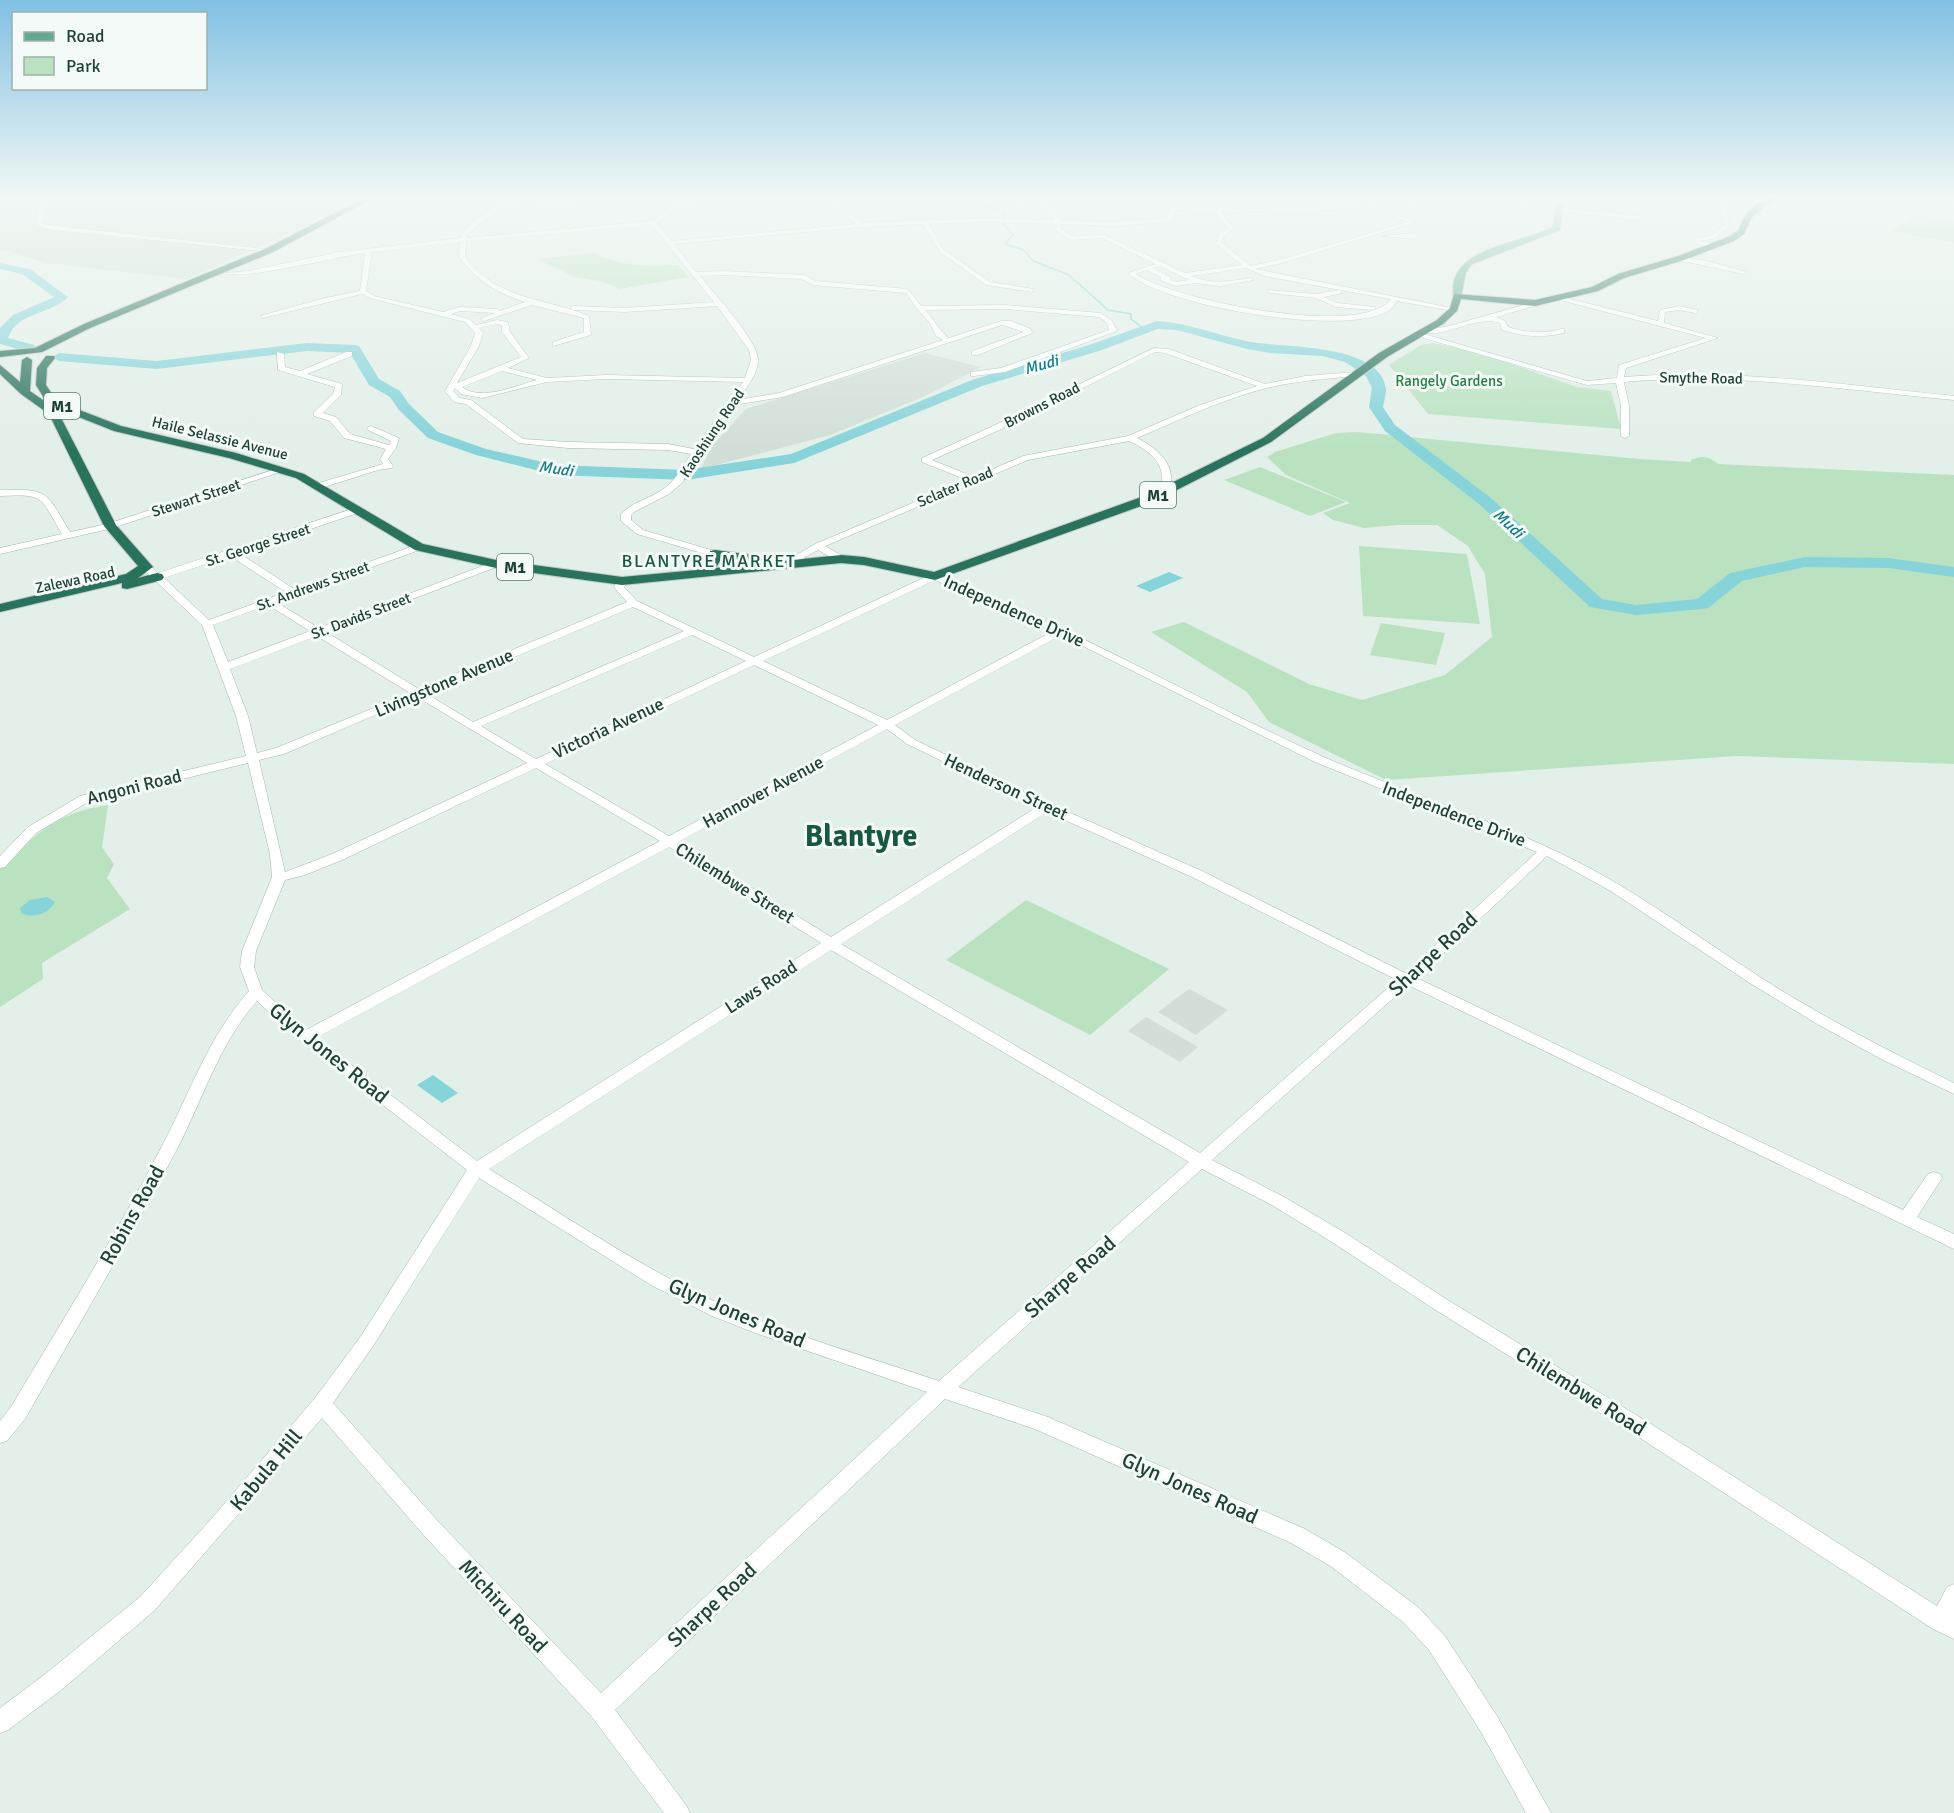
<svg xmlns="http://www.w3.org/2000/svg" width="1954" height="1813" font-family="Signika,sans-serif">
  <rect width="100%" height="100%" fill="#e3efe9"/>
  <path fill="#d1dfd7" d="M 0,196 L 356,196 L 299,229 L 187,279 L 47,263 L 0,249 Z
    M 925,353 L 981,367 L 923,397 L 830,435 L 701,469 L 712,446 L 746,409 Z
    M 1189,989 L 1228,1010 L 1196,1035 L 1158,1012 Z
    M 1146,1017 L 1198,1047 L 1180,1062 L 1128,1031 Z"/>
  <path fill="#bae2c1" d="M 1916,217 L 1954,221 L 1954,242 L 1891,231 Z
    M 594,253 C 621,267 647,266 678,265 L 688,277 L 620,289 L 601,281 L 577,278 L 537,259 Z
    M 1432,343 L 1478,352 L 1577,387 L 1611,391 L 1621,429 L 1428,414 L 1389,365 L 1421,345 Z
    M 1358,432 L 1639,459 L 1691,462 L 1691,460 C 1701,455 1710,456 1718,464 L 1954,475 L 1954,764 L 1736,756 L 1386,780 L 1269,722 L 1247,692 L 1151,632 L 1184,622 L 1309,684 L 1362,700 L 1445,675 L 1492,637 L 1485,574 L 1468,546 L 1437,525 L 1397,525 L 1364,528 L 1333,520 L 1323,513 L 1350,503 L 1286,475 L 1267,457 L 1275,452 L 1336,433 Z
    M 1260,467 L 1346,502 L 1310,516 L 1224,480 Z
    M 1359,546 L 1467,554 L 1480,624 L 1363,616 Z
    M 1381,623 L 1445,633 L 1436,665 L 1370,655 Z
    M 108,805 L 102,847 L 114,864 L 107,878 L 130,909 L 42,963 L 43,979 L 0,1007 L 0,869 C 37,833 55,813 108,805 Z
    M 1026,900 L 1169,969 L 1090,1035 L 946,960 Z"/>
  <path fill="#86d3d9" d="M 1169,572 L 1183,578 L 1150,592 L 1136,586 Z
    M 47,897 L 55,902 C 49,914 32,919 21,913 L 20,908 L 30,900 Z
    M 433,1075 L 458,1093 L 442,1103 L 417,1085 Z"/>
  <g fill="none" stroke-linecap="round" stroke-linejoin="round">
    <path stroke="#86d3d9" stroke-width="1.5" d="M 973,196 L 977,201 L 1004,213 L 1006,221
      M 1003,224 L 1013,235 L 1005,244 L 1024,250 L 1033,261 L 1069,275 L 1108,310 L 1131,314 L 1131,319 L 1143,328"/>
    <path fill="#86d3d9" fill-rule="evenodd" d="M 0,263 L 30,269 L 68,297 C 51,315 16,312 8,338 L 34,345 L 36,348 L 34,351 L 29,352 L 0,344 L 0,328 L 13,315 L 54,297 L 22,274 L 0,269 Z
      M 1157,321 C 1190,323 1219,336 1251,342 C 1283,348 1381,343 1386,389 C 1386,394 1384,402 1383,407 L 1395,425 L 1491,498 L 1602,599 L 1636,605 L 1697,599 L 1730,573 L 1805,557 L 1888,558 L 1954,567 L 1954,577 L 1888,568 L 1805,567 L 1742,581 L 1708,608 L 1702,609 L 1636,615 L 1590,607 L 1479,504 L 1385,431 L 1369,407 L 1372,388 L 1366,376 L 1345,362 L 1322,356 L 1270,353 L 1247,349 L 1177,330 L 1158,329 L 1099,351 L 982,386 L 794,463 L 686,480 L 556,475 L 476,455 L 428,438 L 399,410 L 390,397 L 369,385 L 350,353 L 307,351 L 157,369 L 59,361 L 52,357 L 59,353 L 157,361 L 307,343 L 354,345 L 359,346 L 379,379 L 400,391 L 409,404 L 438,432 L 486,449 L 556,465 L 686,470 L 791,454 L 972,380 L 1089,345 Z"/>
    <defs>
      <path id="minor" d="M 41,196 L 47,196 L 43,224 L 47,225 L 273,250 L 270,252 L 46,229 L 37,225 Z
        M 356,196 L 363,196 L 362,197 L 370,199 L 352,200 Z
        M 511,196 L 518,196 L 515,199 L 543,197 L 584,204 C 572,209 559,204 547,202 C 511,195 492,212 467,235 L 467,238 L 652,221 C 665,211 684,195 701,196 L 669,213 L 657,223 L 672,241 L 856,224 L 832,203 L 837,196 L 843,196 L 838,203 L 839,205 L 862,223 L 985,218 L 1054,220 L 1034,196 L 1040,196 L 1061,221 L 1115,222 L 1167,218 L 1170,208 L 1173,206 L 1246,209 L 1336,206 L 1459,196 L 1374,206 L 1416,222 L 1282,263 L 1255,269 L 1457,309 L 1454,311 L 1397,301 C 1394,304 1392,309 1388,311 C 1346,337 1164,307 1128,273 L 1155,264 L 1102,238 L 1071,240 L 1055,230 L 1055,224 L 985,222 L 929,224 L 944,250 L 990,282 L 1034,289 L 1032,292 L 986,285 L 940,252 L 923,224 L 861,227 L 674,244 L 696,272 L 724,271 L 804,275 L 815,281 L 908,289 L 921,306 L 1005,305 L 1101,313 L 1112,321 L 1117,331 L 1005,372 L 974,376 L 971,376 L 971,372 L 1001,368 L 1109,330 L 1107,323 L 1099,317 L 1005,309 L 925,310 C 934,319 939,331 949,338 L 1001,321 L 1011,321 L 1031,329 L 1032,333 L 978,355 L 972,355 L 972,351 L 1024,332 L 1002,325 L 783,397 L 734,405 L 692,464 L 682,483 L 669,494 L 634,512 L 631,515 L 631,520 L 643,530 L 718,552 L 747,566 L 747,570 L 744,571 L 712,556 L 637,534 L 621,521 L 621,514 C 632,502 649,499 662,490 C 676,481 682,467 691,454 L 668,450 L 568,448 L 518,443 L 466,404 L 454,402 L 445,391 L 471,346 L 475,333 L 465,322 L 370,298 L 362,294 L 263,318 L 260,316 L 325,298 L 360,291 L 365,253 C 340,256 241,281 225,273 L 248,271 L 339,252 L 461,238 C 463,224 500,204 511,196 ZM 1370,206 L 1407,222 L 1279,260 L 1251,266 L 1222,243 L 1224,236 L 1234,228 L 1221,212 L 1336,210 ZM 1175,210 L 1214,211 L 1228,228 L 1219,234 L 1216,244 L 1242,265 L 1185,273 L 1105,235 L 1072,236 L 1060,228 L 1061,224 L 1115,226 L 1169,222 L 1172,220 ZM 652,225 L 714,302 L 624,308 L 573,306 L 570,308 L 573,310 L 624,312 L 717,306 L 749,350 L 751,360 L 745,378 L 606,375 L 547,378 L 508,368 L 529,358 L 510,332 L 508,322 L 497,320 L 476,325 L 469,319 L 451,314 L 460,311 L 495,313 L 482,318 L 482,320 L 484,321 L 532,305 L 584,318 L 584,332 L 553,342 L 553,346 L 591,335 L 589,316 C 544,297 498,301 465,257 L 466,241 ZM 460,242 L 459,257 C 476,280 498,294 525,302 L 500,311 L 497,309 L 460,307 L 443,312 L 374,296 L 366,291 L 372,252 ZM 1160,266 L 1189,280 L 1176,282 L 1170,280 L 1170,277 L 1153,268 ZM 1246,268 L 1264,276 L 1340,290 L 1316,294 L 1268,290 L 1270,293 L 1316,298 L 1336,307 L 1374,310 L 1376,307 L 1337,303 L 1324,297 L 1342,293 L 1340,290 L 1391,299 C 1363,339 1173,300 1136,274 L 1147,270 L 1161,277 L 1160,280 L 1176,286 L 1196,283 L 1220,286 L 1254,280 L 1251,278 C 1231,281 1210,285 1191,276 ZM 724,275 L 802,279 L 813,285 L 906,293 L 917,309 L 930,323 L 936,336 L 943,340 L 779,393 L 738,400 C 746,388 759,373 758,359 C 758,341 712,291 700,276 ZM 497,324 L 502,325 L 502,332 L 521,357 L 457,383 L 479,346 L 483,333 L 479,328 ZM 502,371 L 537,380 C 517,385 481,402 462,387 ZM 606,379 L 743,382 L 694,449 L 668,444 L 568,442 L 523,439 L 471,400 L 460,398 L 453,391 L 455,388 L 461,394 L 482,398 L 547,382 Z
        M 1896,196 L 1904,196 L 1901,198 Z
        M 1724,204 L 1727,206 L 1729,228 L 1713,239 L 1700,241 L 1715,245 L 1715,247 L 1695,244 L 1695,238 L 1709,236 L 1724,226 L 1721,206 Z
        M 1560,208 L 1641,216 L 1644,218 L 1641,220 L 1558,211 Z
        M 1416,233 L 1419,235 L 1414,239 L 1383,236 Z
        M 1680,257 L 1707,261 L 1746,272 L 1743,274 L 1678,260 Z
        M 1558,296 L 1658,321 L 1660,310 L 1679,306 L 1698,310 L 1696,313 L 1679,310 L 1665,312 L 1664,323 L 1718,338 L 1626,368 L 1624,377 C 1734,368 1845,385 1954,396 L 1954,400 C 1844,390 1734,372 1624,382 L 1629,406 L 1629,436 L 1625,438 L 1621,436 L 1621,406 L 1616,383 L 1587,385 L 1413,335 L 1420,333 L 1587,381 L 1617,378 L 1619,365 L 1706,338 L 1556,299 Z
        M 1542,300 L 1544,303 L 1496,317 L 1505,321 L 1508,327 C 1526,333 1542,334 1561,329 L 1564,329 L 1564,333 C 1542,338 1524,337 1502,330 L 1500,323 C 1476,314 1440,341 1421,331 L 1449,326 Z
        M 1154,348 L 1169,349 L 1265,384 L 1305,376 L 1355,372 L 1359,374 L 1355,376 C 1325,379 1296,381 1267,388 C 1222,399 1179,420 1137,438 C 1159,449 1179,467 1168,493 L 1161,491 C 1167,464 1152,452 1129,441 L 1028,460 L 825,546 L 844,557 L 844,561 L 838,561 L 818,550 L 791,565 L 783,563 L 815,544 L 967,480 L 922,462 L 922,458 L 991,427 ZM 1155,352 L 1165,353 L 1257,386 L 1200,405 L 1128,436 L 1023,456 L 974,477 L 932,460 L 997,431 Z
        M 277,352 L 284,354 L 285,367 L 300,371 L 346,352 L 352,352 L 352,356 L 307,374 L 342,384 L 341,395 L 323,413 L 336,417 L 350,434 L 389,445 L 391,441 L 368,430 L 367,428 L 371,426 L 399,438 L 396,448 L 388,459 L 393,466 L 392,468 L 378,470 L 321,488 L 315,488 L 315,484 L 383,464 L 380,459 L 386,449 L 344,438 L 330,421 L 314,416 L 314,412 L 333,394 L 335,387 L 278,370 Z
        M 279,468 L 286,470 L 113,528 L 0,554 L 0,548 L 62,534 C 39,496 46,494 0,496 L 0,490 C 50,489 45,491 70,532 L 107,524 Z
        M 358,507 L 361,508 L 361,512 L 239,553 L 294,589 L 416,545 L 422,545 L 422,549 L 276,602 L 319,628 L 493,562 L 499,562 L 499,566 L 326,632 L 419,689 L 627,602 L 614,587 L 618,579 L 622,578 L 627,581 L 624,587 L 637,601 L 754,657 L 932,574 L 938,574 C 1072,627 1195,699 1326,758 C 1415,797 1509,824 1595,871 C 1653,903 1707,943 1763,979 C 1824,1018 1889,1051 1954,1083 L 1954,1094 L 1883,1060 L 1819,1025 L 1753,985 L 1609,890 L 1547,856 L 1417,978 L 1903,1210 L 1928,1174 L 1934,1172 L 1940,1174 L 1942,1178 L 1917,1217 L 1954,1234 L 1954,1249 L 1408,985 L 1212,1160 L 1284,1197 L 1347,1234 L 1446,1299 L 1651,1424 L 1937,1606 L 1947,1587 L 1954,1584 L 1954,1639 L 1933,1629 L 1637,1436 L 1434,1309 L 1335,1244 L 1272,1205 L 1202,1169 L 958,1387 L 1048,1417 L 1305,1529 L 1346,1553 L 1419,1608 L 1445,1636 L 1497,1716 L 1551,1813 L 1526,1813 L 1481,1732 L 1429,1650 L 1403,1622 L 1332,1567 L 1291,1543 L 1035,1429 L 945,1399 L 615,1710 L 686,1805 L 690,1813 L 664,1813 L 592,1717 L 421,1532 L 322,1418 L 155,1610 L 60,1691 L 8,1730 L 0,1733 L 0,1708 L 44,1675 L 141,1596 L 213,1517 L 315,1398 L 361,1336 L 467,1170 L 300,1041 L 257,1001 C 219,1044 203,1099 177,1149 C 129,1240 76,1329 25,1419 L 7,1441 L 0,1443 L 0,1421 L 11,1407 C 62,1321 116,1235 162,1146 C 190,1093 208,1037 249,991 L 240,967 L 242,951 L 272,877 L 270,854 L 248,763 L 88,802 L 36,833 L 5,867 L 0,868 L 0,856 L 28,827 L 80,796 L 246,756 L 236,716 L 202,625 L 143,569 L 143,565 L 149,565 L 158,573 ZM 230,556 L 286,592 L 209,620 L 164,578 ZM 935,580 L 1053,631 L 887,720 L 763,661 ZM 268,605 L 310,631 L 228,662 L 213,625 ZM 633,607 L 684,631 L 473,722 L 427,694 ZM 692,635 L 746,661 L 536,759 L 481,726 ZM 1061,635 L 1315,762 L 1537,852 L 1405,973 L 1202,871 L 1050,804 L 915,740 L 895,725 ZM 317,636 L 410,693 L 276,748 L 257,753 L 248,716 L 230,669 ZM 754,665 L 878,725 L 669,836 L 545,764 ZM 417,697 L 527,763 L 332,854 L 285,872 L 259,760 L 284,754 ZM 887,729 L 907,744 L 1037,807 L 831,937 L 678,842 ZM 536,768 L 660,841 L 306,1030 L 262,990 L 254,967 L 256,951 L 285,880 L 305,875 L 342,860 ZM 1047,812 L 1192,877 L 1397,980 L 1200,1153 L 841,944 ZM 669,847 L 821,943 L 477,1161 L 316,1038 ZM 831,950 L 1189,1162 L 939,1381 C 868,1357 794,1336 725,1306 C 642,1269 566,1216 489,1169 ZM 479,1178 L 651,1285 L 712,1316 L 758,1334 L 927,1392 L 601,1693 L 435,1518 L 333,1403 L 373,1346 Z"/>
      <path id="major" d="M 1558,196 L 1564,196 L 1560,230 L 1472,264 L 1466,272 L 1461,296 L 1454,298 C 1444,247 1522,244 1553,227 Z"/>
      <path id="highway" d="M 368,196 L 377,196 L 273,252 L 90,328 L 42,352 L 0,357 L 0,351 L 35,348 L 84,324 L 267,248 Z
        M 1772,196 L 1781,196 L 1765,206 L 1752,217 L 1744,234 L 1734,241 L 1684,260 L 1624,278 L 1598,291 L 1535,306 L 1461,299 L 1457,311 L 1443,324 L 1387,357 L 1271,442 L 1155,501 L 935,580 L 864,565 L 841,563 L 622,585 L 496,568 L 415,550 L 296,478 L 229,458 L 114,431 L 61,410 L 44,398 L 36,385 L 37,368 L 46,356 L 54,356 L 55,358 L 47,368 L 46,385 L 52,394 L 69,406 L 121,426 L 236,453 L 304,474 L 423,544 L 496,560 L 622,577 L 697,570 L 709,561 L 710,551 L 715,550 L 765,557 L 766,560 L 764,563 L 841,555 L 864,557 L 934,572 L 1147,495 L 1263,438 L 1379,353 L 1437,320 L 1450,308 L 1454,294 L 1535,300 L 1592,287 L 1618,274 L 1678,256 L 1728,237 L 1738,231 L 1746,214 L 1759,202 ZM 721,559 L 757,564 L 716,568 Z
        M 27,357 L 32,360 L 30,391 L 57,410 L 116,525 L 153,567 L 138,578 L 157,573 L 162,574 L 164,577 L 162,580 L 127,589 L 122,588 L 122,583 L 0,612 L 0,604 L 126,574 L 138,566 L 104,526 L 49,414 L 21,394 L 0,374 L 0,365 L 20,382 L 22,360 Z"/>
    </defs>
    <use href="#minor" stroke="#a5b8b0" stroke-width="1"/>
    <use href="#major" stroke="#c1cac7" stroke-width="2"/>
    <use href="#highway" stroke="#c1cac7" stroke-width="2"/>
    <use href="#minor" fill="#fff" fill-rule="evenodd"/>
    <use href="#major" fill="#63a991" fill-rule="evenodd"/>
    <use href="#highway" fill="#29725d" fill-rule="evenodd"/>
  </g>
  <linearGradient id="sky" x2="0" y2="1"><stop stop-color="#81c0e2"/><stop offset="0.44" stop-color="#f2f8f5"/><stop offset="1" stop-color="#f2f8f5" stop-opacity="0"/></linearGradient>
  <rect width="1954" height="450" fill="url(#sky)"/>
  <g text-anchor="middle" stroke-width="6" stroke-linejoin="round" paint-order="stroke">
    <g font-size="15" fill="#204236" stroke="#f4faf7">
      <text transform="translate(1701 378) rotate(1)" y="5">Smythe Road</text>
      <text transform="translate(1042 405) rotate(-27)" y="5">Browns Road</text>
      <text transform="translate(712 433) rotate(-56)" y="5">Kaoshiung Road</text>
      <text transform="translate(220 438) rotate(14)" y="5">Haile Selassie Avenue</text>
      <text transform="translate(955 487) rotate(-23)" y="5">Sclater Road</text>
      <text transform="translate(196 498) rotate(-18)" y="5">Stewart Street</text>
      <text transform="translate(258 545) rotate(-18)" y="5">St. George Street</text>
      <text transform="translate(75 580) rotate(-12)" y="5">Zalewa Road</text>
      <text transform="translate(313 586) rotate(-20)" y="5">St. Andrews Street</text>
      <text transform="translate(361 616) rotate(-21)" y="5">St. Davids Street</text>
    </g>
    <g font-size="15" fill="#267e41" stroke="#f4faf7">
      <text x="1449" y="386">Rangely Gardens</text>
    </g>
    <g font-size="16" font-style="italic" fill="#137c86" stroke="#f4faf7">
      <text transform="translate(1041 364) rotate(-16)" y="6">Mudi</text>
      <text transform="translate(556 468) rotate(8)" y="6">Mudi</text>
      <text transform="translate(1509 523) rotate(43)" y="6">Mudi</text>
    </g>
    <g fill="#f4faf7" stroke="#607970" stroke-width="1.5">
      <rect x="44" y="393" width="36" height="26" rx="4.5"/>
      <rect x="1140" y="482" width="36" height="26" rx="4.5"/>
      <rect x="497" y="554" width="36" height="26" rx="4.5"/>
    </g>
    <g font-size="16" font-weight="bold" fill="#204236">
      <text x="62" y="412">M1</text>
      <text x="1158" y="501">M1</text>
      <text x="515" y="573">M1</text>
    </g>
    <g font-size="18" letter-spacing="1.5" fill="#1a5743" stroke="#f4faf7">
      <text x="709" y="567">BLANTYRE MARKET</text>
    </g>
    <g font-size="18" fill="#204236" stroke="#f4faf7">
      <text transform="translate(1014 611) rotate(24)" y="6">Independence Drive</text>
      <text transform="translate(444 683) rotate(-23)" y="6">Livingstone Avenue</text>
      <text transform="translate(608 728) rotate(-25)" y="6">Victoria Avenue</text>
      <text transform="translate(134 787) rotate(-14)" y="6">Angoni Road</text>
      <text transform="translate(1006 787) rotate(25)" y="6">Henderson Street</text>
      <text transform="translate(763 792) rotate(-28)" y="6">Hannover Avenue</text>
      <text transform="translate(1454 814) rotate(21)" y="6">Independence Drive</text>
      <text transform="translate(735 883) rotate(32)" y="6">Chilembwe Street</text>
      <text transform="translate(761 987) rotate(-33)" y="6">Laws Road</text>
    </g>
    <g font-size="21" fill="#204236" stroke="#f4faf7">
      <text transform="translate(1433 954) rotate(-43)" y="7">Sharpe Road</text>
      <text transform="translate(329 1053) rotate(39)" y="7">Glyn Jones Road</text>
      <text transform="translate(132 1215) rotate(-61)" y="7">Robins Road</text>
      <text transform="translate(1070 1277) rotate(-41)" y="7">Sharpe Road</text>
      <text transform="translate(737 1313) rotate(23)" y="7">Glyn Jones Road</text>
      <text transform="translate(1581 1391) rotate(32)" y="7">Chilembwe Road</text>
      <text transform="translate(266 1470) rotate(-50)" y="7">Kabula Hill</text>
      <text transform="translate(1190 1488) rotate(24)" y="7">Glyn Jones Road</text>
      <text transform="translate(712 1605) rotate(-43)" y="7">Sharpe Road</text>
      <text transform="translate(503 1606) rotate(47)" y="7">Michiru Road</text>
    </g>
    <g font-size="30" font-weight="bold" fill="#1a5743" stroke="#f4faf7">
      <text x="861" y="846">Blantyre</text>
    </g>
  </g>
  <rect x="12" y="12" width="195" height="78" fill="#f4faf7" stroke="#9fb0aa" stroke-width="1.5"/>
  <rect x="24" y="32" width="30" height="9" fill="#63a991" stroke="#9fb0aa" stroke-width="1.5"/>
  <text x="66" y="42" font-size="18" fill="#204236">Road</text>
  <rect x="24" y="57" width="30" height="18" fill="#bae2c1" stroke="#9fb0aa" stroke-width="1.5"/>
  <text x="66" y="72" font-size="18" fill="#204236">Park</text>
</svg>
